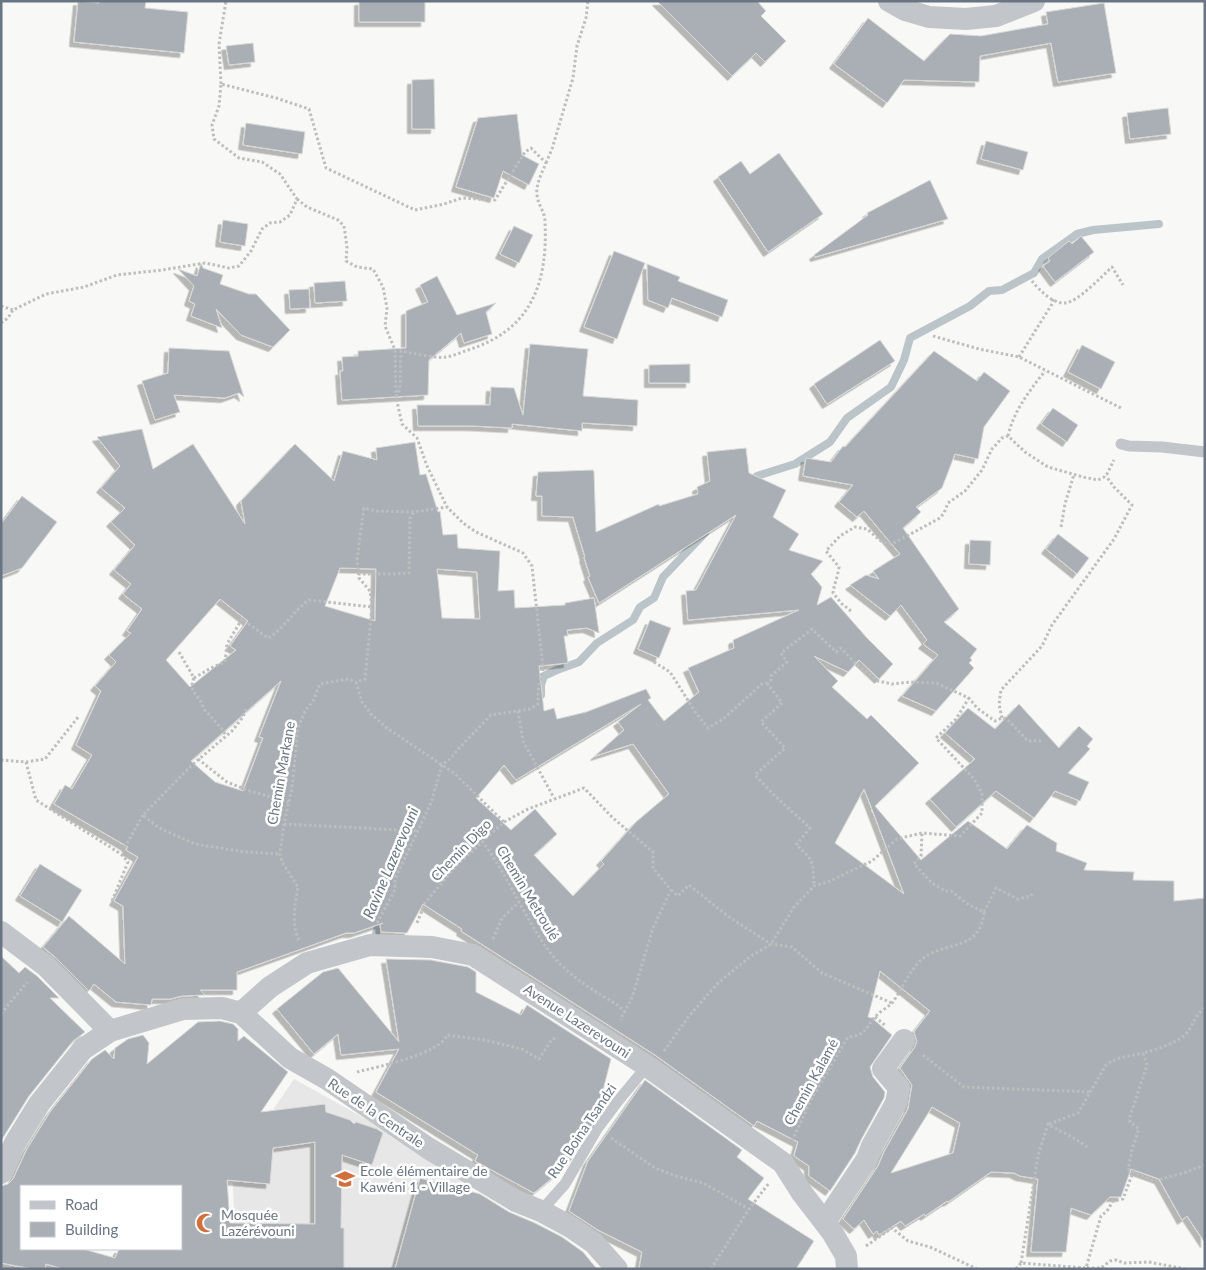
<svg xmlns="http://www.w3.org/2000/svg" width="1206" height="1270" font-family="Lato,sans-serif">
  <defs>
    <filter id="shadow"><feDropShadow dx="-4.5" dy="4.5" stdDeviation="0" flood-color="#0004"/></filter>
  </defs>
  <rect width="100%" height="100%" fill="#f8f8f6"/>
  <path fill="#e6e7e6" d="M 294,1079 L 384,1129 L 472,1187 L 447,1269 L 237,1269 L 232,1170 Z"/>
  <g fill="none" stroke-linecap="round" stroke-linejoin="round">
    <path stroke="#bbc4c8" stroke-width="8" d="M 750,484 L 757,476 L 795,464 L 830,442 L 847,418 L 891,387 L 904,360 L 910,338 L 970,306 L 989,291 L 1002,290 L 1034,273 L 1042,259 L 1077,234 L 1093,230 L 1159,224
      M 541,695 L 541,685 L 544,676 L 557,670 L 579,662 L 597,643 L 633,620 L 640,607 L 654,598 L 663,577 L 705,533
      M 376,933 L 382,916"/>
  </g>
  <path fill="#aaafb5" stroke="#d9dad8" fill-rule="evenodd" filter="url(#shadow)" d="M 78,1 L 99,3 L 99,1 L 146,1 L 145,8 L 188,12 L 184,53 L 74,42 Z
    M 359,1 L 425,1 L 425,22 L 359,22 Z
    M 657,1 L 757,1 L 766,11 L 761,16 L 786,41 L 765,62 L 756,53 L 732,76 Z
    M 1104,3 L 1116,73 L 1058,82 L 1051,43 L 980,56 L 979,82 L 904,80 L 887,103 L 834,64 L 868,18 L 924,61 L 950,34 L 981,36 L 1048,24 L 1046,12 Z
    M 253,43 L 255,62 L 229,65 L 226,46 Z
    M 434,79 L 435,129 L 412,129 L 412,80 Z
    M 1168,108 L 1171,134 L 1130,139 L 1127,113 Z
    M 517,114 L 522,155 L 539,164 L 529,185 L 503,171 L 494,198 L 456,187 L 478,118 Z
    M 246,123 L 305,132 L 302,154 L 243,145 Z
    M 986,141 L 1028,152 L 1023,170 L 981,159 Z
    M 779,153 L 823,214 L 768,252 L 718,177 L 741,161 L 750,174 Z
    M 930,180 L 948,219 L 815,257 L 814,255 L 868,215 L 867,213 Z
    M 223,220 L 248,224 L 245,246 L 220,242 Z
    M 514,226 L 533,235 L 519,263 L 500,254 Z
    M 1081,236 L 1094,252 L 1055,282 L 1043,266 L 1050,261 L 1048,258 L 1069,241 L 1072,244 Z
    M 614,251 L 645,263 L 617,339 L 584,327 Z
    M 201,263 L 203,268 L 223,275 L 220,284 L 249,294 L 256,294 L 290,330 L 273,347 L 241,335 L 216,309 L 222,328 L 191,316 L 195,304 L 189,301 L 194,286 L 178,269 L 197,276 Z
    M 647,264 L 680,277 L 678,281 L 728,300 L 722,317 L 672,298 L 668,308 L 648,300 Z
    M 437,276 L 457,315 L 496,303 L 486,312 L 492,334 L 464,343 L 461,333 L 429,360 L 428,395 L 342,400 L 340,371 L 343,371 L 342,357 L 358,356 L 358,351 L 406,348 L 406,311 L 428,302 L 420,285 Z
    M 345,281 L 347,301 L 315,303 L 314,283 Z
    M 309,289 L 310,308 L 290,309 L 289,290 Z
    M 880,340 L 895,361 L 827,404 L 814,384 Z
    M 530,344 L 588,349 L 583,396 L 638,400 L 637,426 L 582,423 L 582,431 L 512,424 L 512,428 L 473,426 L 418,426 L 417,405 L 490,405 L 491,387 L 514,388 L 523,415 Z
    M 1082,345 L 1115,362 L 1101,389 L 1068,372 Z
    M 169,348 L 229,351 L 244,397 L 239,393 L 225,398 L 174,395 L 180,412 L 155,420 L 142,381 L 168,373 Z
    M 934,351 L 977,381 L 984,372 L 1010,391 L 984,427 L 978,459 L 955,454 L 942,488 L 916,507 L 921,512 L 903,528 L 959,609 L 944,622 L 977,649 L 970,658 L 972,660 L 969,663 L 974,668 L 936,711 L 902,696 L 938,655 L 923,644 L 927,640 L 901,605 L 890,616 L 850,585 L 866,575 L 879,579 L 873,571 L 900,554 L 864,511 L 857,517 L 839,502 L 853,485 L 803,476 L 806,458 L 831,462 L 843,446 L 845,447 Z
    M 690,364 L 690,383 L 649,383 L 649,365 Z
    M 1053,408 L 1078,425 L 1067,442 L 1041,424 Z
    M 142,429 L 153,469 L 193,444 L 245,524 L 241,501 L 295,444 L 334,481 L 343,451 L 377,460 L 376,448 L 415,442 L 420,475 L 426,474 L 438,512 L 440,511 L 443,535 L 457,534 L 458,548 L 500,551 L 498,591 L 514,590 L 515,608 L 565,605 L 565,603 L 594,598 L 599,633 L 587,628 L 567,630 L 568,636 L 564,636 L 568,663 L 539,666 L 544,711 L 554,708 L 557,719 L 586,712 L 646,689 L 651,698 L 648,700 L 664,721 L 699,692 L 688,668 L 734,648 L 733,640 L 799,610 L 688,620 L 686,591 L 696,590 L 736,515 L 599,603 L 588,577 L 590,576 L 584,557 L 585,557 L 573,517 L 542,516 L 542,496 L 536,496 L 538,472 L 593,470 L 594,472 L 596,532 L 659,504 L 659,506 L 698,494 L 697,487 L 710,481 L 707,452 L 746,448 L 749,473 L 786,490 L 773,517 L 799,534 L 789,550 L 823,561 L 811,574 L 822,587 L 817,605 L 831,597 L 867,638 L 893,664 L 879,679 L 859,660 L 848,672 L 814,656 L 838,681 L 832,687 L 867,719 L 871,715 L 919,763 L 875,806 L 921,860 L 968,821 L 1007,849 L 1027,825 L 1057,843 L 1056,851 L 1087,863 L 1084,870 L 1134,872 L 1133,880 L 1174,881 L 1174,901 L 1205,898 L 1205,1243 L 1187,1216 L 1182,1220 L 1159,1179 L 1131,1169 L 1121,1197 L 1110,1197 L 1091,1215 L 1071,1208 L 1066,1252 L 1031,1252 L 1038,1179 L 1020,1176 L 1014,1173 L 991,1172 L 948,1202 L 947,1201 L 925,1216 L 924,1214 L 905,1226 L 901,1221 L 879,1235 L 877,1231 L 873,1234 L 864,1220 L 854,1229 L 843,1219 L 878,1166 L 884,1152 L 908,1109 L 912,1085 L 900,1068 L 915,1047 L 917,1041 L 914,1032 L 930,1011 L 880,971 L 868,1017 L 872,1018 L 892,1035 L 870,1067 L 873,1077 L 885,1092 L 884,1098 L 861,1140 L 855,1153 L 830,1191 L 809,1176 L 809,1166 L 794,1156 L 798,1142 L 757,1121 L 754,1126 L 655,1055 L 461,931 L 462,929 L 423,904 L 407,933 L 381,932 L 380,925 L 383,923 L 354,933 L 346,933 L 237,972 L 237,990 L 200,990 L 205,995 L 182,996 L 170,999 L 152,999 L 151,1005 L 116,1002 L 94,984 L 89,991 L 55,957 L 43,947 L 69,916 L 125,964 L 123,906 L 114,901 L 138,857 L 126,850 L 128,847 L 54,804 L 65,785 L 72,789 L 92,755 L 76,745 L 101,691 L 95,686 L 116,662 L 109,655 L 131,633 L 127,631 L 142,609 L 123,594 L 131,584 L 114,570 L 135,545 L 111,522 L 125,508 L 101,488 L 120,466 L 97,437 ZM 340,568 L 376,569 L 375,621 L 325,606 ZM 437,569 L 477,572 L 480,619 L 442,618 ZM 220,599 L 248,621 L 230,646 L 236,650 L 190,687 L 166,660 ZM 281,681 L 259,737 L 263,738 L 243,791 L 215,782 L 191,761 ZM 641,704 L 618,722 L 624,730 L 595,756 L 633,744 L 669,794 L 636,822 L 601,861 L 604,864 L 573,896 L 534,855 L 557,834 L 535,809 L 511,830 L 476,798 L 504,765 L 516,780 ZM 864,789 L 870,804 L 904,894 L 835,843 ZM 932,1107 L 960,1123 L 953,1153 L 891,1173 Z
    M 22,496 L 57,522 L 22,568 L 1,576 L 1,524 Z
    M 1058,534 L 1089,558 L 1077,574 L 1046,549 Z
    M 970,540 L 991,541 L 990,565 L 969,564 Z
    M 650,620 L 671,628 L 659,658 L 638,649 Z
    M 1019,704 L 1059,748 L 1079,726 L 1093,739 L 1087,746 L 1090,749 L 1068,773 L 1089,782 L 1080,801 L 1055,791 L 1034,818 L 996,791 L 956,827 L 930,799 L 975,759 L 945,733 L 968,708 L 995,729 Z
    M 40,864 L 82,890 L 62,922 L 20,896 Z
    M 1,956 L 19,973 L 25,967 L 37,976 L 59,998 L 50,998 L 85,1032 L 73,1041 L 29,1096 L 1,1141 Z
    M 386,959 L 431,960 L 468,967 L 476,972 L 476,992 L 521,1015 L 527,1005 L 611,1059 L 596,1118 L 568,1165 L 534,1193 L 475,1161 L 478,1155 L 376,1092 L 399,1049 L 341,1055 L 338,1034 L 314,1054 L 277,1009 L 323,972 L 338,968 L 399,1042 Z
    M 220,1021 L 233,1024 L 238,1029 L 238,1041 L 244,1036 L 288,1072 L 261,1112 L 325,1104 L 326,1112 L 350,1120 L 354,1124 L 356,1122 L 377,1129 L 383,1133 L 372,1165 L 342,1155 L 341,1228 L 344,1228 L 344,1269 L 63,1269 L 46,1264 L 45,1269 L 33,1269 L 1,1263 L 1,1186 L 8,1184 L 13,1179 L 27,1149 L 50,1112 L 92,1059 L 105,1050 L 114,1059 L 115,1048 L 128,1039 L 143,1035 L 149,1043 L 147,1064 L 198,1022 ZM 315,1142 L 315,1224 L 230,1223 L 227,1180 L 270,1184 L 273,1148 ZM 21,1186 L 181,1186 L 181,1249 L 119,1249 L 115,1258 L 83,1249 L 21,1249 Z
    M 645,1080 L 742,1150 L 737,1157 L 764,1178 L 748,1199 L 814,1241 L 796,1269 L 639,1269 L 642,1252 L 598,1230 L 569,1211 L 588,1161 Z
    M 420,1178 L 480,1194 L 509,1212 L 535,1223 L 562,1237 L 583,1252 L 597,1269 L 395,1269 Z"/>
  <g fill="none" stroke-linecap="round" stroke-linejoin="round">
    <path stroke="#bcbec0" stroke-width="3" stroke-dasharray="2.5 2.5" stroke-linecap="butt" d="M 221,84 L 219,44 L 226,1
      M 546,163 L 552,149 L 573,78 L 577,46 L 586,18 L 588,1
      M 297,199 L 307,207 L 338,220 L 344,226 L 347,247 L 346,261 L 357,267 L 373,269 L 383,287 L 387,308 L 385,326 L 395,350 L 396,396
      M 1032,281 C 1039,290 1053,304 1065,303 C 1078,302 1102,276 1112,267 L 1123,285
      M 1,306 L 13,310
      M 1,323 L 8,318 L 13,310 L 46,294 L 84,287 L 117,275 L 162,270 L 205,263 L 229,268 L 239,266 L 251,251 L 262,229 L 270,223 L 280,222 L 290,215 L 297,199 L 280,174 L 262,162 L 239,158 L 214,139 L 212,125 L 219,106 L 221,84 L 276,98 L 309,109 L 326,168 L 415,210 L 444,204 L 462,198 L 495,200 L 525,152 L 531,148 L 546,163 C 541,175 534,187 538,200 C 540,207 545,214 545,221 C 548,284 531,330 468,350 C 461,352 454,356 446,357 C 438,359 411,353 401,351 L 400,389 L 396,397 L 402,424 L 417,438 L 427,466 L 447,507 L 414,512 L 376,511 L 364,508 L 357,560 L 359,578 L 370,591 L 372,607 L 365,679 L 356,682
      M 933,336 L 979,349 L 1019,357 L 1123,409
      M 1019,357 L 1052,304 L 1053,299
      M 1008,436 C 1013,412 1030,390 1045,371
      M 1061,527 L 1065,504 L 1074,474
      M 358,574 L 395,574 L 409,573 L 410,518 L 414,512
      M 851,611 L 842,604 L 833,593 C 834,584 838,576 839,567 L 826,551 L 840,536 L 855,527 L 867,529 L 882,542 L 892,544 L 940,518 L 944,513 L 948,503 L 965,491 L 982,470 L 992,449 L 1002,438 L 1008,436 L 1025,452 L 1048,467 L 1083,477 L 1098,480 L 1106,476 L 1114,460
      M 179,652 L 194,678 C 187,693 201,695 203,708 L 223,730 L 226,736
      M 654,662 L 670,672 L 696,713 L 708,728 L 723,719 L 762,684 L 767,683 L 771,680 L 771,676 L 787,662 L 781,653 L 812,629 L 836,652 L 841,648 L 857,665 L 878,681 L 892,684 L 910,682 L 936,683 L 969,698 L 977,708 L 995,721 L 1002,718 L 1007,719 L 1028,741 L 1041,741
      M 194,678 L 211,668 L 225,662 L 227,644 L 242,619 L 268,638 C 284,629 293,611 309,600 L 372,607
      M 356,682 L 362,702 L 371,714 L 387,728 L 454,773 L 504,822
      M 767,683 L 782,703 L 761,722 L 785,748 L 755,775 L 775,796 L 810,828 L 796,845 C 814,859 813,864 814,886
      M 246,709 L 243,717 L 232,731 L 191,766 L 143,815 L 159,828 L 195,844 L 245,852 L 280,854
      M 518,711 L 523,741 L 554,798
      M 1002,718 L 999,704 L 1001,690 L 1042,646 L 1052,625 L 1114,539 L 1132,505 L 1114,487 L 1106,476
      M 198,759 L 227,782 L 250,791 L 289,802
      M 1,760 L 26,762 L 45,759 L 79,716
      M 26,762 L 36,800 L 121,854
      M 284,824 L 419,831
      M 482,841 C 509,877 525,920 552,955 C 570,977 596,992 619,1006 L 625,1012
      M 671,890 L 678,896 L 689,885 L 729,917 L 771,944 L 792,947 L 822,973 L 892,1003
      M 112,901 L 128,862 L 121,854 L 143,815
      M 984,912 L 996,888 L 1018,899 L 1031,896 L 1033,892
      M 377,923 L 395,890 L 395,879 L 431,803 L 442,765 L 450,759 L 460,747 L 491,715 L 530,709 L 538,704 L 538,691 L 543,668 L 532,566 L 523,553 L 476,532 L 463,523 L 447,507
      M 417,923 L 425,903 L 456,866 L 504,822 L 528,809 L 584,788 L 613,818 L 653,852 L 653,868 L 671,890 L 653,928 L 632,998 L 620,1020
      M 493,939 L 502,918 L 519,902
      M 299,940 C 291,924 295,904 298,887 L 282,862 L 280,854 L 284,824 L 292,788 L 298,728 L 305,711 L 313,701 L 320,684 L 348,679 L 356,682
      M 1205,1008 C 1197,1013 1194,1022 1189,1030 C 1180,1043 1157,1049 1143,1053 L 1147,1065 L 1130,1117 L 1130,1122 L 1139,1129 L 1133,1146 L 1128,1169 L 1154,1181 L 1183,1173 L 1205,1165
      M 1,1014 L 27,982
      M 875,1017 L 886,1026
      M 664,1051 L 689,1016 L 718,983 L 751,956 L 771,944 L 794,907 L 814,886 L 828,882 L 872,861 L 897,839 L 922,833 L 960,836 L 982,813 L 982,793 L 974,779 L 936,738 L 956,719 L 969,698
      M 923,1055 L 964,1087 L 1091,1092
      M 357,1072 C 377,1067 440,1054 447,1035 L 485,1040 L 522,1049 L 539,1059 L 552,1039 L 558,1038
      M 1049,1124 L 1078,1113 L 1106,1065 C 1116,1057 1130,1056 1143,1053
      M 611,1138 L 655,1168 L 676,1176 L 703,1183 L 749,1209
      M 792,1141 L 811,1100 L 848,1037 C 865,1036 865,1029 874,1018 C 879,1012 887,1008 892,1003 C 902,990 908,973 920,961 C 943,939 980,954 984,912 L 969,905 L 951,891 L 945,891 L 932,883 L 914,864 L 921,856 L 922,833
      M 866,1246 L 892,1228 L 908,1241 L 930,1247 L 977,1269
      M 1021,1263 L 1038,1156 L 1048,1124 C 1062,1133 1077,1138 1088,1148
      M 1087,1268 L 1101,1268 L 1110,1261 L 1116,1260 L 1124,1263 L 1149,1262 L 1185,1269
      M 711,1269 L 749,1209 L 769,1183
      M 1016,1269 L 1021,1263 L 1086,1268 L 1101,1216 L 1107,1211 L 1113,1201 L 1123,1199 L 1133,1172"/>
    <path stroke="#c2c5c9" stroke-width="11" d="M 1121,444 L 1129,446 L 1162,447 L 1205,452
      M 541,1211 L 565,1184 L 597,1129 L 618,1101 L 647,1066"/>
    <path stroke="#c2c5c9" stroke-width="22" d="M 889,1 L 905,10 L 929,17 L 966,19 L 996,16 L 1034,1
      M 1,932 L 46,966 L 110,1031
      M 241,1013 L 270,987 L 307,963 L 370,945 L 432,947 L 473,955 L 647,1066 L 783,1163 L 802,1193 L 832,1232 L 846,1256 L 847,1269
      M 1,1173 L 15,1143 L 39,1104 L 83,1049 L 110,1031 L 183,1009 L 222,1008 L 241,1013 L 290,1058 L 327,1079 L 428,1148 L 516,1201 L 541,1211 L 569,1226 L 594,1243 L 617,1269
      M 825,1222 L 867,1159 L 872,1146 L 896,1103 L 899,1088 L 883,1069 L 904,1040"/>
  </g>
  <defs>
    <symbol id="school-bare" viewBox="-9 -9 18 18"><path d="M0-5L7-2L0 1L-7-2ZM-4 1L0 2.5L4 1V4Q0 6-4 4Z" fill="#d1703c" stroke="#fff" stroke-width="2.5" paint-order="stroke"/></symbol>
    <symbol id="mosque-bare" viewBox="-9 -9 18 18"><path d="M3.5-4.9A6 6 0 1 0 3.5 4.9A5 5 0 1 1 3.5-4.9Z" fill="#d1703c" stroke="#fff" stroke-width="2.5" paint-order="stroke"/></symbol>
  </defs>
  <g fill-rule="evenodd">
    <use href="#school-bare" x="331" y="1165" width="28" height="28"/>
    <use href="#mosque-bare" x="192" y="1209" width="28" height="28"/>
  </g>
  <g text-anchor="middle" stroke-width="5" stroke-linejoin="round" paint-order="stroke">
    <g font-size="14" fill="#6a7583" stroke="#fff">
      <text transform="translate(281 773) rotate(-80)" y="5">Chemin Markane</text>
      <text transform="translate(461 850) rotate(-46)" y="5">Chemin Digo</text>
      <text transform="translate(528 893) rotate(59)" y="5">Chemin Metroulé</text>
      <text transform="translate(577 1021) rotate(33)" y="5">Avenue Lazerevouni</text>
      <text transform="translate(811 1082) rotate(-61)" y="5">Chemin Kalamé</text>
      <text transform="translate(376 1113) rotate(34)" y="5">Rue de la Centrale</text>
      <text transform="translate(582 1131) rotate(-56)" y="5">Rue Boina Tsandzi</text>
    </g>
    <g font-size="14" fill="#6a7583" stroke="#fff" text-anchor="start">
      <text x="360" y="1176">Ecole élémentaire de<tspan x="360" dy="16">Kawéni 1 - Village</tspan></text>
      <text x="221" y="1220">Mosquée<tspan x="221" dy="16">Lazérévouni</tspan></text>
    </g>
    <g font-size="15" font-style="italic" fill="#66767f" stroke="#fff">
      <text transform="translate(391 863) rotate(-67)" y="5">Ravine Lazerevouni</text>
    </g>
  </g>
  <rect width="1206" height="1270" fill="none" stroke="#6a7583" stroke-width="5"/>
  <rect x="20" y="1185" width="162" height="65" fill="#ffffff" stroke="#c3c8cd"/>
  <rect x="30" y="1201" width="25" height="8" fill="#c2c5c9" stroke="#c3c8cd"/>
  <text x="65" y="1210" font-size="15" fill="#6a7583">Road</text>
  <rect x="30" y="1222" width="25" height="15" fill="#aaafb5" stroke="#c3c8cd"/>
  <text x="65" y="1235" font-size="15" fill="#6a7583">Building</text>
</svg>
